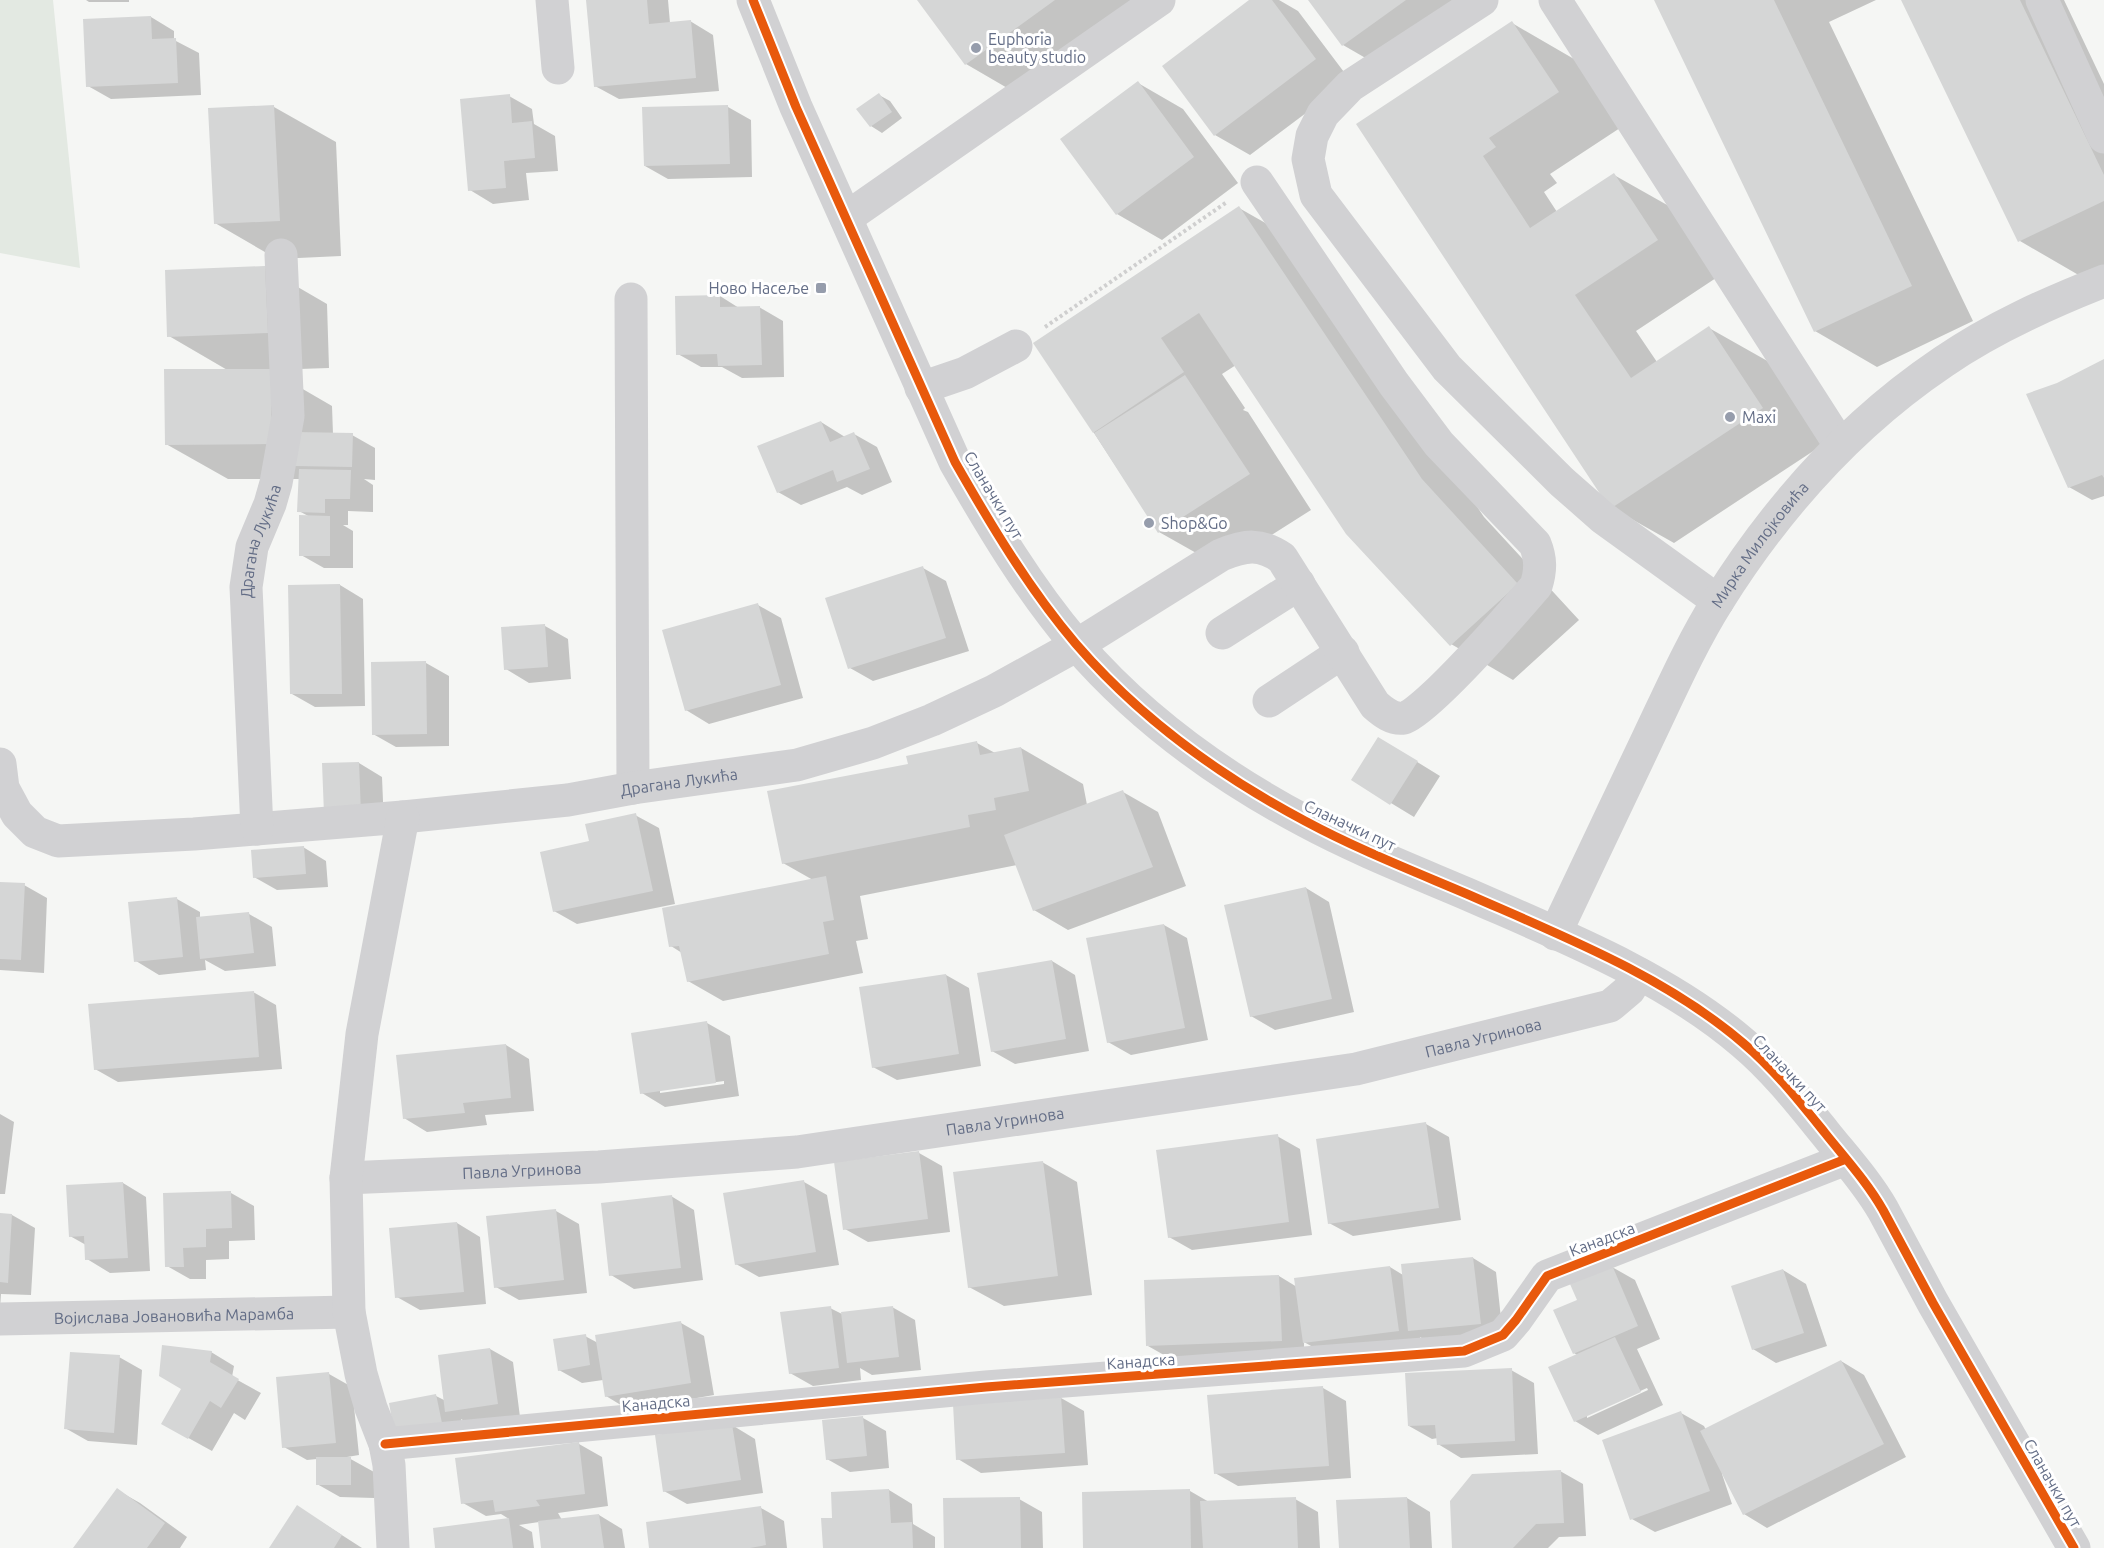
<svg xmlns="http://www.w3.org/2000/svg" width="2104" height="1548" font-family="Ubuntu,sans-serif">
  <rect width="100%" height="100%" fill="#f5f6f4"/>
  <path fill="#e3e9e2" d="M 0,0 L 53,0 L 80,268 L 0,253 Z"/>
  <path fill="#0003" fill-rule="evenodd" d="M 86,0 L 129,0 L 129,2 L 89,2 Z
    M 588,0 L 668,0 L 670,23 L 690,21 L 713,35 L 719,91 L 619,99 L 595,86 Z
    M 919,0 L 1166,0 L 1028,100 L 966,64 Z
    M 1252,0 L 1279,0 L 1298,11 L 1350,80 L 1250,155 L 1215,135 Z
    M 1310,0 L 1456,0 L 1388,71 L 1343,45 Z
    M 1655,0 L 1876,0 L 1829,22 L 1973,321 L 1877,367 L 1815,331 Z
    M 1904,0 L 2064,0 L 2104,84 L 2104,266 L 2082,277 L 2020,241 Z
    M 151,17 L 174,31 L 174,40 L 199,53 L 201,95 L 111,99 L 88,86 Z
    M 1512,23 L 1574,59 L 1620,128 L 1550,174 L 1557,183 L 1544,192 L 1557,212 L 1614,175 L 1676,210 L 1719,276 L 1636,331 L 1657,362 L 1709,328 L 1771,363 L 1824,444 L 1674,543 L 1612,508 L 1358,124 Z
    M 1138,83 L 1183,109 L 1238,183 L 1162,240 L 1117,214 Z
    M 879,95 L 890,101 L 902,118 L 882,133 L 871,126 Z
    M 509,96 L 532,109 L 534,124 L 555,136 L 558,171 L 526,173 L 529,200 L 493,204 L 470,190 Z
    M 274,107 L 336,142 L 341,256 L 277,259 L 215,223 Z
    M 728,107 L 751,120 L 752,177 L 668,179 L 645,166 Z
    M 1239,208 L 1301,243 L 1484,517 L 1579,620 L 1513,680 L 1451,644 L 1236,365 L 1222,374 L 1245,408 L 1243,410 L 1248,412 L 1311,510 L 1221,567 L 1159,532 L 1035,343 Z
    M 265,268 L 327,304 L 329,368 L 270,370 L 332,406 L 333,434 L 352,435 L 375,448 L 375,480 L 364,479 L 373,485 L 373,512 L 348,511 L 348,525 L 343,525 L 353,531 L 353,568 L 324,568 L 301,555 L 310,517 L 299,511 L 300,479 L 228,479 L 166,444 L 229,371 L 169,336 Z
    M 720,296 L 739,308 L 759,307 L 783,321 L 784,377 L 742,378 L 722,367 L 701,367 L 678,354 Z
    M 2104,361 L 2104,496 L 2092,500 L 2069,487 L 2057,384 Z
    M 821,422 L 845,437 L 854,434 L 877,447 L 892,482 L 862,495 L 847,487 L 801,505 L 778,492 Z
    M 923,568 L 946,581 L 969,651 L 873,681 L 850,668 Z
    M 340,585 L 363,599 L 365,706 L 315,707 L 292,694 Z
    M 758,605 L 781,618 L 803,698 L 709,724 L 686,710 Z
    M 545,626 L 568,639 L 571,679 L 529,683 L 506,669 Z
    M 426,663 L 449,676 L 449,746 L 396,747 L 373,734 Z
    M 977,743 L 995,753 L 1021,748 L 1083,784 L 1087,805 L 1123,792 L 1158,812 L 1186,886 L 1068,930 L 1034,910 L 1017,865 L 860,896 L 868,939 L 856,941 L 863,973 L 723,1001 L 688,981 L 682,953 L 671,946 L 813,880 L 783,863 L 910,765 Z
    M 1401,752 L 1440,776 L 1414,817 L 1353,780 Z
    M 359,763 L 382,777 L 384,825 L 348,827 Z
    M 635,815 L 659,828 L 675,904 L 577,924 L 554,911 L 590,843 Z
    M 303,847 L 326,861 L 328,887 L 277,890 L 254,877 Z
    M 0,883 L 24,885 L 47,898 L 44,973 L 0,970 Z
    M 1306,888 L 1329,902 L 1354,1012 L 1275,1030 L 1251,1016 Z
    M 177,899 L 200,912 L 200,918 L 249,914 L 272,927 L 276,966 L 225,971 L 205,960 L 206,970 L 159,975 L 136,961 Z
    M 1164,925 L 1187,938 L 1208,1040 L 1131,1055 L 1108,1042 Z
    M 1052,961 L 1075,975 L 1089,1051 L 1015,1064 L 992,1051 Z
    M 946,975 L 969,988 L 981,1066 L 897,1080 L 873,1067 Z
    M 253,992 L 276,1005 L 282,1069 L 118,1082 L 95,1069 Z
    M 707,1023 L 730,1036 L 739,1096 L 665,1107 L 642,1093 ZM 724,1081 L 724,1084 L 660,1093 L 660,1090 Z
    M 506,1045 L 529,1059 L 534,1111 L 485,1115 L 487,1125 L 427,1132 L 404,1118 Z
    M 0,1114 L 14,1122 L 5,1194 L 0,1194 Z
    M 1426,1124 L 1449,1137 L 1461,1220 L 1353,1236 L 1329,1223 Z
    M 1277,1136 L 1300,1149 L 1312,1235 L 1192,1250 L 1169,1237 Z
    M 919,1153 L 942,1166 L 950,1232 L 868,1242 L 845,1229 Z
    M 1042,1162 L 1077,1182 L 1092,1295 L 1004,1306 L 969,1287 Z
    M 804,1182 L 827,1195 L 839,1265 L 759,1277 L 736,1264 Z
    M 123,1183 L 146,1197 L 150,1271 L 110,1273 L 87,1259 L 86,1245 L 70,1236 Z
    M 231,1193 L 254,1206 L 255,1240 L 229,1241 L 229,1259 L 206,1260 L 206,1279 L 190,1279 L 167,1266 Z
    M 671,1196 L 694,1210 L 703,1280 L 634,1289 L 611,1275 Z
    M 556,1211 L 579,1224 L 587,1293 L 519,1300 L 496,1287 Z
    M 0,1214 L 12,1215 L 35,1228 L 31,1295 L 1,1294 L 0,1309 Z
    M 457,1223 L 480,1237 L 486,1304 L 420,1310 L 397,1297 Z
    M 1473,1258 L 1496,1272 L 1503,1337 L 1432,1344 L 1420,1337 L 1421,1343 L 1327,1355 L 1304,1342 L 1304,1353 L 1171,1359 L 1148,1346 L 1279,1276 L 1297,1287 L 1390,1267 L 1403,1275 Z
    M 1612,1267 L 1635,1280 L 1660,1339 L 1637,1349 L 1663,1405 L 1598,1435 L 1575,1421 L 1577,1355 L 1574,1353 L 1579,1301 ZM 1647,1388 L 1648,1390 L 1587,1418 L 1587,1415 Z
    M 1783,1270 L 1806,1284 L 1827,1346 L 1776,1363 L 1753,1349 Z
    M 892,1307 L 915,1320 L 921,1370 L 872,1375 L 860,1368 L 861,1380 L 813,1386 L 790,1373 L 830,1308 L 842,1314 Z
    M 681,1323 L 704,1336 L 714,1395 L 629,1410 L 606,1396 L 603,1380 L 582,1383 L 559,1370 L 585,1336 L 598,1343 Z
    M 490,1349 L 513,1362 L 520,1417 L 470,1424 L 461,1419 L 466,1441 L 397,1436 L 436,1396 L 446,1401 Z
    M 211,1352 L 234,1366 L 232,1377 L 261,1393 L 245,1420 L 234,1413 L 212,1451 L 163,1424 Z
    M 119,1357 L 142,1370 L 137,1445 L 88,1441 L 65,1428 Z
    M 1841,1361 L 1864,1375 L 1906,1457 L 1767,1528 L 1744,1514 L 1723,1473 L 1722,1474 L 1732,1504 L 1655,1532 L 1632,1519 L 1681,1413 L 1704,1426 L 1706,1430 Z
    M 1511,1370 L 1534,1383 L 1538,1454 L 1461,1458 L 1438,1444 L 1438,1438 L 1432,1439 L 1409,1426 Z
    M 329,1374 L 352,1387 L 359,1455 L 347,1457 L 374,1472 L 374,1498 L 340,1497 L 317,1484 L 317,1459 L 307,1460 L 284,1447 Z
    M 1323,1388 L 1346,1401 L 1351,1478 L 1238,1486 L 1215,1473 Z
    M 1061,1398 L 1084,1411 L 1088,1465 L 981,1473 L 958,1459 Z
    M 863,1418 L 886,1431 L 889,1468 L 850,1472 L 827,1459 Z
    M 732,1425 L 755,1439 L 763,1493 L 687,1504 L 664,1491 Z
    M 579,1444 L 602,1457 L 608,1506 L 558,1513 L 562,1520 L 599,1515 L 622,1529 L 625,1548 L 542,1548 L 539,1522 L 519,1525 L 532,1532 L 534,1548 L 437,1548 L 434,1529 L 509,1519 L 501,1514 L 486,1516 L 463,1503 Z
    M 1560,1471 L 1583,1484 L 1586,1536 L 1559,1537 L 1548,1548 L 1453,1548 Z
    M 117,1490 L 140,1503 L 187,1537 L 180,1548 L 75,1548 Z
    M 889,1490 L 912,1504 L 913,1524 L 935,1537 L 935,1548 L 824,1548 L 833,1520 Z
    M 1190,1491 L 1209,1502 L 1295,1499 L 1318,1512 L 1320,1548 L 1085,1548 Z
    M 1407,1498 L 1430,1512 L 1432,1548 L 1340,1548 Z
    M 1019,1499 L 1042,1512 L 1043,1548 L 946,1548 Z
    M 761,1508 L 784,1521 L 787,1548 L 651,1548 Z
    M 320,1521 L 362,1548 L 271,1548 Z"/>
  <path fill="#d5d6d6" d="M 586,0 L 647,0 L 649,24 L 691,20 L 696,78 L 594,87 Z
    M 917,0 L 1055,0 L 965,65 Z
    M 1249,0 L 1272,0 L 1316,59 L 1214,136 L 1162,66 Z
    M 1308,0 L 1406,0 L 1342,46 Z
    M 1654,0 L 1774,0 L 1912,286 L 1814,332 Z
    M 1901,0 L 2020,0 L 2104,175 L 2104,201 L 2018,242 Z
    M 151,16 L 152,39 L 176,38 L 178,83 L 86,87 L 83,19 Z
    M 1512,21 L 1559,92 L 1489,138 L 1496,147 L 1483,156 L 1530,228 L 1614,173 L 1658,240 L 1575,295 L 1631,378 L 1709,326 L 1763,408 L 1610,509 L 1356,124 Z
    M 1138,81 L 1194,157 L 1116,215 L 1060,139 Z
    M 879,93 L 892,112 L 870,127 L 856,109 Z
    M 510,94 L 512,123 L 532,121 L 535,158 L 504,161 L 506,188 L 468,191 L 460,99 Z
    M 274,105 L 280,221 L 214,224 L 208,108 Z
    M 728,105 L 730,164 L 644,166 L 642,107 Z
    M 1239,206 L 1422,479 L 1518,584 L 1450,646 L 1346,534 L 1199,313 L 1161,338 L 1184,372 L 1093,433 L 1033,343 Z
    M 265,266 L 268,333 L 167,337 L 165,270 Z
    M 720,295 L 720,307 L 760,306 L 762,365 L 718,366 L 717,354 L 676,355 L 675,296 Z
    M 2104,359 L 2104,478 L 2102,475 L 2068,488 L 2026,394 L 2057,383 Z
    M 164,369 L 271,369 L 271,444 L 165,445 Z
    M 1185,375 L 1250,474 L 1158,533 L 1094,433 Z
    M 821,421 L 830,442 L 854,432 L 870,469 L 837,482 L 833,470 L 777,493 L 757,446 Z
    M 295,432 L 353,433 L 352,467 L 294,466 Z
    M 299,469 L 351,470 L 350,499 L 325,499 L 325,513 L 297,512 Z
    M 299,515 L 330,516 L 330,556 L 299,556 Z
    M 923,566 L 946,638 L 848,669 L 825,598 Z
    M 340,584 L 342,694 L 290,694 L 288,585 Z
    M 758,603 L 781,685 L 685,711 L 662,630 Z
    M 545,624 L 548,667 L 504,670 L 501,627 Z
    M 426,661 L 427,734 L 372,735 L 371,662 Z
    M 1378,737 L 1418,761 L 1390,805 L 1351,780 Z
    M 977,741 L 980,755 L 1021,747 L 1029,791 L 994,798 L 996,810 L 968,815 L 970,827 L 782,864 L 767,791 L 908,764 L 906,756 Z
    M 359,762 L 361,813 L 324,814 L 322,763 Z
    M 1123,790 L 1153,867 L 1033,911 L 1004,835 Z
    M 636,813 L 653,891 L 553,912 L 540,852 L 589,841 L 585,824 Z
    M 304,846 L 306,874 L 253,878 L 251,850 Z
    M 826,876 L 834,920 L 823,922 L 829,954 L 687,982 L 679,946 L 669,947 L 662,908 Z
    M 0,882 L 25,883 L 21,960 L 0,959 Z
    M 1306,887 L 1332,999 L 1250,1017 L 1224,905 Z
    M 177,897 L 183,957 L 134,962 L 128,902 Z
    M 249,912 L 254,953 L 200,959 L 196,917 Z
    M 1164,924 L 1185,1028 L 1107,1043 L 1086,938 Z
    M 1052,960 L 1066,1039 L 991,1052 L 977,973 Z
    M 946,974 L 959,1054 L 872,1068 L 859,987 Z
    M 254,991 L 259,1057 L 94,1070 L 88,1004 Z
    M 707,1021 L 716,1083 L 640,1094 L 631,1033 Z
    M 506,1044 L 511,1098 L 463,1103 L 465,1113 L 403,1119 L 396,1055 Z
    M 1426,1122 L 1439,1208 L 1328,1224 L 1316,1139 Z
    M 1278,1134 L 1289,1222 L 1168,1238 L 1156,1150 Z
    M 919,1151 L 928,1219 L 843,1230 L 834,1162 Z
    M 1043,1161 L 1058,1276 L 968,1288 L 953,1172 Z
    M 804,1180 L 816,1252 L 735,1265 L 723,1193 Z
    M 123,1182 L 128,1258 L 85,1260 L 84,1236 L 69,1237 L 66,1185 Z
    M 231,1191 L 232,1228 L 206,1229 L 206,1247 L 183,1248 L 184,1267 L 165,1267 L 163,1193 Z
    M 672,1195 L 681,1268 L 609,1276 L 601,1203 Z
    M 556,1209 L 564,1280 L 494,1288 L 486,1216 Z
    M 0,1213 L 12,1214 L 8,1283 L 0,1282 Z
    M 457,1222 L 464,1292 L 395,1298 L 389,1228 Z
    M 1473,1257 L 1481,1324 L 1408,1331 L 1401,1264 Z
    M 1612,1265 L 1638,1326 L 1573,1354 L 1553,1310 L 1577,1300 L 1570,1284 Z
    M 1390,1266 L 1399,1331 L 1303,1343 L 1294,1278 Z
    M 1783,1269 L 1804,1333 L 1752,1350 L 1731,1286 Z
    M 1279,1275 L 1282,1341 L 1146,1346 L 1144,1280 Z
    M 831,1306 L 839,1368 L 789,1374 L 780,1312 Z
    M 893,1306 L 899,1357 L 847,1363 L 841,1312 Z
    M 681,1321 L 691,1383 L 605,1397 L 595,1335 Z
    M 586,1334 L 590,1365 L 558,1371 L 553,1339 Z
    M 1615,1337 L 1641,1392 L 1574,1422 L 1548,1367 Z
    M 162,1345 L 212,1351 L 210,1362 L 239,1379 L 221,1408 L 210,1401 L 188,1439 L 161,1424 L 181,1389 L 159,1376 Z
    M 490,1348 L 498,1404 L 445,1412 L 438,1355 Z
    M 70,1352 L 120,1355 L 114,1433 L 64,1429 Z
    M 1841,1360 L 1884,1444 L 1743,1515 L 1700,1431 Z
    M 1512,1368 L 1515,1441 L 1437,1445 L 1435,1425 L 1408,1426 L 1405,1373 Z
    M 329,1372 L 336,1443 L 282,1448 L 276,1377 Z
    M 1323,1386 L 1329,1466 L 1214,1474 L 1207,1395 Z
    M 436,1394 L 443,1428 L 395,1437 L 389,1403 Z
    M 1061,1396 L 1065,1453 L 956,1460 L 953,1404 Z
    M 1681,1411 L 1710,1491 L 1630,1520 L 1602,1440 Z
    M 863,1416 L 867,1456 L 826,1460 L 822,1420 Z
    M 732,1424 L 741,1480 L 663,1492 L 655,1435 Z
    M 579,1442 L 585,1494 L 536,1500 L 540,1506 L 495,1512 L 493,1500 L 461,1504 L 455,1458 Z
    M 316,1457 L 351,1457 L 351,1485 L 316,1485 Z
    M 1561,1470 L 1564,1523 L 1536,1524 L 1513,1548 L 1452,1548 L 1450,1501 L 1472,1474 Z
    M 117,1488 L 165,1523 L 147,1548 L 73,1548 Z
    M 889,1489 L 891,1523 L 912,1522 L 913,1548 L 823,1548 L 821,1518 L 832,1518 L 831,1492 Z
    M 1190,1489 L 1191,1548 L 1083,1548 L 1082,1492 Z
    M 1020,1497 L 1021,1548 L 944,1548 L 943,1498 Z
    M 1296,1497 L 1298,1548 L 1203,1548 L 1200,1501 Z
    M 1407,1497 L 1410,1548 L 1339,1548 L 1336,1500 Z
    M 297,1505 L 342,1535 L 334,1548 L 269,1548 Z
    M 761,1506 L 766,1545 L 750,1548 L 649,1548 L 646,1522 Z
    M 599,1514 L 604,1548 L 541,1548 L 538,1521 Z
    M 509,1518 L 513,1548 L 435,1548 L 433,1528 Z"/>
  <g fill="none" stroke-linecap="round" stroke-linejoin="round">
    <path stroke="#cfcfcf" stroke-width="4" stroke-dasharray="3 3" stroke-linecap="butt" d="M 1045,327 L 1227,202"/>
    <g stroke="#d1d1d3" stroke-width="33">
      <path d="M 552,0 L 558,68"/>
      <path d="M 753,0 L 796,107 L 955,462 C 991,525 1029,589 1076,644 C 1139,717 1220,776 1305,821 C 1357,849 1413,871 1467,894 C 1560,935 1665,976 1743,1043 C 1774,1069 1800,1102 1825,1133 C 1845,1158 1867,1182 1883,1210 C 1900,1241 1916,1272 1933,1303 C 1980,1384 2026,1466 2074,1548"/>
      <path d="M 1482,0 L 1350,86 L 1323,114 L 1312,136 L 1308,159 L 1316,195 L 1447,368 L 1562,482 L 1603,518 L 1718,601"/>
      <path d="M 1555,0 L 1840,445"/>
      <path d="M 2042,0 L 2104,137"/>
      <path d="M 846,218 L 1159,0"/>
      <path d="M 631,299 L 633,788"/>
      <path d="M 921,388 L 965,373 L 1016,346"/>
      <path d="M 1222,633 L 1299,584"/>
      <path d="M 1269,701 L 1343,652"/>
      <path id="s1" d="M 0,764 L 3,788 L 17,814 L 35,832 L 58,841 L 194,834 L 403,817 L 568,800 L 633,788 L 797,765 L 873,743 L 932,720 L 994,691 L 1077,645 L 1221,555 C 1246,545 1260,543 1282,558 L 1375,705 C 1383,712 1393,720 1404,718 C 1425,714 1517,608 1536,586 C 1541,570 1541,559 1535,544 L 1439,444 L 1394,384 L 1257,182"/>
      <path id="s2" d="M 257,829 L 246,587 L 252,547 L 270,504 L 276,483 L 288,416 L 281,255"/>
      <path id="s3" d="M 1555,934 C 1586,869 1617,803 1648,738 C 1670,692 1691,644 1718,601 C 1777,507 1851,424 1943,362 C 1992,328 2048,303 2104,281"/>
      <path id="s4" d="M 346,1178 L 599,1167 L 797,1152 L 1356,1069 L 1610,1006 L 1629,990 L 1639,974"/>
      <path id="s5" d="M 0,1319 L 349,1312"/>
      <path d="M 385,1444 L 986,1387 L 1464,1351 L 1503,1335 L 1516,1320 L 1547,1276 L 1846,1159"/>
      <path d="M 393,1548 L 389,1465 L 385,1444 L 371,1408 L 361,1374 L 349,1312 L 346,1178 L 362,1034 L 403,817"/>
    </g>
    <defs>
      <path id="cycleway" d="M 753,0 L 796,107 L 955,462 C 991,525 1029,589 1076,644 C 1139,717 1220,776 1305,821 C 1357,849 1413,871 1467,894 C 1560,935 1665,976 1743,1043 C 1774,1069 1800,1102 1825,1133 C 1845,1158 1867,1182 1883,1210 C 1900,1241 1916,1272 1933,1303 C 1980,1384 2026,1466 2074,1548
        M 385,1444 L 986,1387 L 1464,1351 L 1503,1335 L 1516,1320 L 1547,1276 L 1846,1159"/>
    </defs>
    <use href="#cycleway" stroke="#fff" stroke-width="13"/>
    <use href="#cycleway" stroke="#e8590c" stroke-width="9"/>
  </g>
  <g fill="#969dac" stroke="#fff" stroke-width="2">
    <circle cx="976" cy="48" r="6"/>
    <rect x="815" y="282" width="12" height="12" rx="3"/>
    <circle cx="1730" cy="417" r="6"/>
    <circle cx="1149" cy="523" r="6"/>
  </g>
  <g text-anchor="middle" stroke-width="6" stroke-linejoin="round" paint-order="stroke">
    <g font-size="16" fill="#636d86" stroke="#fff" text-anchor="start">
      <text x="988" y="45">Euphoria<tspan x="988" dy="18">beauty studio</tspan></text>
      <text x="809" y="294" text-anchor="end">Ново Насеље</text>
      <text x="1742" y="423">Maxi</text>
      <text x="1161" y="529">Shop&amp;Go</text>
    </g>
    <g font-size="16" fill="#636d86" stroke="#fff">
      <text transform="translate(994 495) rotate(59)" y="6">Сланачки пут</text>
      <text dy="6" stroke="none"><textPath href="#s2" startOffset="290">Драгана Лукића</textPath></text>
      <text dy="6" stroke="none"><textPath href="#s3" startOffset="441">Мирка Милојковића</textPath></text>
      <text dy="6" stroke="none"><textPath href="#s1" startOffset="728">Драгана Лукића</textPath></text>
      <text transform="translate(1350 825) rotate(25)" y="6">Сланачки пут</text>
      <text dy="6" stroke="none"><textPath href="#s4" startOffset="1148">Павла Угринова</textPath></text>
      <text transform="translate(1790 1073) rotate(47)" y="6">Сланачки пут</text>
      <text dy="6" stroke="none"><textPath href="#s4" startOffset="662">Павла Угринова</textPath></text>
      <text dy="6" stroke="none"><textPath href="#s4" startOffset="176">Павла Угринова</textPath></text>
      <text transform="translate(1602 1239) rotate(-21)" y="6">Канадска</text>
      <text dy="6" stroke="none"><textPath href="#s5" startOffset="174">Војислава Јовановића Марамба</textPath></text>
      <text transform="translate(1141 1361) rotate(-4)" y="6">Канадска</text>
      <text transform="translate(656 1403) rotate(-5)" y="6">Канадска</text>
      <text transform="translate(2053 1483) rotate(60)" y="6">Сланачки пут</text>
    </g>
  </g>
</svg>
